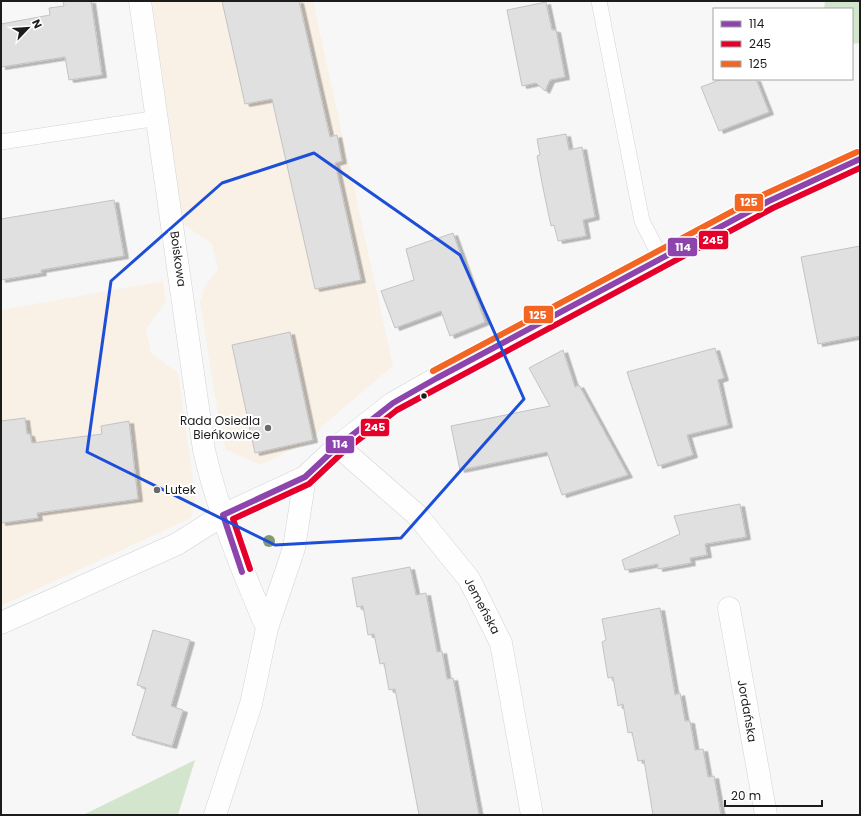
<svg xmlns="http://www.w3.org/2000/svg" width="861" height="816" font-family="Poppins,sans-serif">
  <defs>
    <filter id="shadow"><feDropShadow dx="4.5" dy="2.5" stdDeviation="0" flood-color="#0004"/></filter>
  </defs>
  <rect width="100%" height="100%" fill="#f7f7f8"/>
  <path fill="#f9f0e6" d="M 152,1 L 313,1 L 393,366 L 322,426 L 313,439 L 261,465 L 226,450 L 222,439 L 200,303 L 204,288 L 218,269 L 212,244 L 183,224 Z
    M 163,281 L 166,301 L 146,329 L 151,353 L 178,373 L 196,499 L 191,518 L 1,606 L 1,310 Z"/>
  <path fill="#d4e5ce" d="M 825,1 L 860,1 L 860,43 L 852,44 L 852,9 L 824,9 Z
    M 195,760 L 178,815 L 83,815 Z"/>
  <path fill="#e0e0e1" stroke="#c3c3c4" filter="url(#shadow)" d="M 63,1 L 91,1 L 102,75 L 69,80 L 65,57 L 1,67 L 1,24 L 50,15 L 49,8 L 64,6 Z
    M 222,1 L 299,1 L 330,137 L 337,135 L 342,161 L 335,163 L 361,280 L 315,289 L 272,99 L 245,104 Z
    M 546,2 L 552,30 L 556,30 L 565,77 L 550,80 L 545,91 L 536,83 L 522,86 L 507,10 Z
    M 722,79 L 756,79 L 769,112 L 719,131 L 701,87 Z
    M 566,134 L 569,150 L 582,147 L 595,217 L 583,220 L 586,236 L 558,241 L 554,225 L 551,226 L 542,183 L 537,156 L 540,155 L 537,139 Z
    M 114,200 L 124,256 L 41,270 L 42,273 L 1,280 L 1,219 Z
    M 453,233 L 485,322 L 450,336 L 441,311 L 395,328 L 381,291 L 414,280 L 406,249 Z
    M 860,246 L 860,336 L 818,344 L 801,257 Z
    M 290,332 L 313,440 L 255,453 L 232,345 Z
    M 715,348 L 724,378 L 718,380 L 728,425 L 687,435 L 693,455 L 658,466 L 627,372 Z
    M 563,350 L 575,387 L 579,385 L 628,475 L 562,495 L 547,452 L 460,470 L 451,426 L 550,406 L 529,368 Z
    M 25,418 L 27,434 L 30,434 L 32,443 L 102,434 L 101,426 L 129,421 L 138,499 L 37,513 L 38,518 L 1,523 L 1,421 Z
    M 740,504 L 746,537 L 705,544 L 707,555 L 690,558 L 691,563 L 658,569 L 658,564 L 625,570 L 622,560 L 680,534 L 674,516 Z
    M 410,567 L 416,595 L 426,593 L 437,652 L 442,651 L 447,679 L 453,678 L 479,815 L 419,815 L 395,689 L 389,690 L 384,663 L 380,664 L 374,634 L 368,635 L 363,606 L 357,607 L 352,578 Z
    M 660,608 L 675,695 L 680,693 L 685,721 L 690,721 L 695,750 L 703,749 L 708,777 L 714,776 L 721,815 L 653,815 L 644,760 L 638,761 L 632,732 L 628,733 L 623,704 L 618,706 L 613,677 L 608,678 L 602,642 L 606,640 L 602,619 Z
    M 153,630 L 190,640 L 171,706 L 183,710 L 172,746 L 132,735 L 146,688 L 137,685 Z"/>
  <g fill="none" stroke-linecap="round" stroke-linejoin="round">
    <defs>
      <path id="service" d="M 599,1 L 642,221 L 661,258
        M 1,142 L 158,118"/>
      <path id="minor" d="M 140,1 L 204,450 C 218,511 242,570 267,628
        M 338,446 L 417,515 L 469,579 L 501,643 L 532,815
        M 729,608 L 766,815
        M 1,623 L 177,544 L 223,515 L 305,477
        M 215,815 L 251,704 L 267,628 L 294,548 L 305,477 L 338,446 L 393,403 L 437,378 L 769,201 L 860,159"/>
    </defs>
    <use href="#service" stroke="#d3d3d4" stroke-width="16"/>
    <use href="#minor" stroke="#d3d3d4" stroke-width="23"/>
    <use href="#service" stroke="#fefefe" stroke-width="15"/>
    <use href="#minor" stroke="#fefefe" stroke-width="22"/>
    <defs>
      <path id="bus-1" d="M 242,572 L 223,515 L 305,477 L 338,446 L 393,403 L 437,378 L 769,201 L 860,159"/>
      <path id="bus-2" d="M 250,569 L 233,519 L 309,484 L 343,452 L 397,410 L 773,208 L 860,168"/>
      <path id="bus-3" d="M 433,371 L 765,194 L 857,152"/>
    </defs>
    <use href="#bus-1" stroke="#fff" stroke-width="9"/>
    <use href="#bus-2" stroke="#fff" stroke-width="9"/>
    <use href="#bus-3" stroke="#fff" stroke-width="9"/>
    <use href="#bus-1" stroke="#8e44ad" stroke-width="6"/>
    <use href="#bus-2" stroke="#e4002b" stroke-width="6"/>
    <use href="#bus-3" stroke="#f26522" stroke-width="6"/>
  </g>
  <circle fill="#819a70" cx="269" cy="541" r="6"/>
  <path fill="none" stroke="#1d4ed8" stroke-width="3" stroke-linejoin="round" d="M 314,153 L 460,255 L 524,399 L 401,538 L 275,545 L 87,452 L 111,281 L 222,183 Z"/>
  <circle fill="#1c1c1d" stroke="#fff" stroke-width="1.5" cx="424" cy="396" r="3.5"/>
  <g fill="#69696a" stroke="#fff" stroke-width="1.5">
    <circle cx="268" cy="428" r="4"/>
    <circle cx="157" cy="490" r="4"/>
  </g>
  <g text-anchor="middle" stroke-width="4" stroke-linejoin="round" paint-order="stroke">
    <g font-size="12" fill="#1c1c1d" stroke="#fff">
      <text transform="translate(178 259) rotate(82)" y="4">Boiskowa</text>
      <text transform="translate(482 606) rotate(62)" y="4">Jemeńska</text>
      <text transform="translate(747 711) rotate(80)" y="4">Jordańska</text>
    </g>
    <g font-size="12" fill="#1c1c1d" stroke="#fff" text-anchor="end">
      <text x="260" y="425">Rada Osiedla<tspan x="260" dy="14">Bieńkowice</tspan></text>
      <text x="165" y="494" text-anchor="start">Lutek</text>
    </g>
  </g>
  <g stroke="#fff" stroke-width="1.5">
    <rect x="734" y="193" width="30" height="19" rx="4" fill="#f26522"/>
    <rect x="698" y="230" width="31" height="20" rx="4" fill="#e4002b"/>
    <rect x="667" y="237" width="31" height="20" rx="4" fill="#8e44ad"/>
    <rect x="523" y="305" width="31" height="19" rx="4" fill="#f26522"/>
    <rect x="360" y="418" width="30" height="19" rx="4" fill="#e4002b"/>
    <rect x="325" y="435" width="30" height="19" rx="4" fill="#8e44ad"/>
  </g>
  <g font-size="11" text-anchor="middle" font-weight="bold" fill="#fff">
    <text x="749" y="206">125</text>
    <text x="713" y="244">245</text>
    <text x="683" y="251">114</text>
    <text x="538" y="319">125</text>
    <text x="375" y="431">245</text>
    <text x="340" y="448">114</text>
  </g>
  <rect width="861" height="816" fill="none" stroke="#1c1c1d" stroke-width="4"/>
  <rect x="713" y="8" width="140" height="72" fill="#ffffff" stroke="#a4a4a5"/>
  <rect x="721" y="21" width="20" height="6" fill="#8e44ad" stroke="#a4a4a5"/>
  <text x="749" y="28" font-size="12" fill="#1c1c1d">114</text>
  <rect x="721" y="41" width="20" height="6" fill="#e4002b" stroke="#a4a4a5"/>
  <text x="749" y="48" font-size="12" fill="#1c1c1d">245</text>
  <rect x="721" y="61" width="20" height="6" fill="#f26522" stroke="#a4a4a5"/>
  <text x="749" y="68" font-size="12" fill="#1c1c1d">125</text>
  <g transform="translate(28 28) rotate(65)" stroke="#ffffff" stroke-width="3" paint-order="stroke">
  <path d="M0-3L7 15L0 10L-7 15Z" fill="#1c1c1d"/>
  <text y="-6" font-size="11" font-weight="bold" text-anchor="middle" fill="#1c1c1d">N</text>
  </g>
  <path d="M725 800v6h97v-6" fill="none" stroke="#1c1c1d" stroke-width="2"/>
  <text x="731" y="800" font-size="12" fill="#1c1c1d" stroke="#ffffff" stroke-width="3" paint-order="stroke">20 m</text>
</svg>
